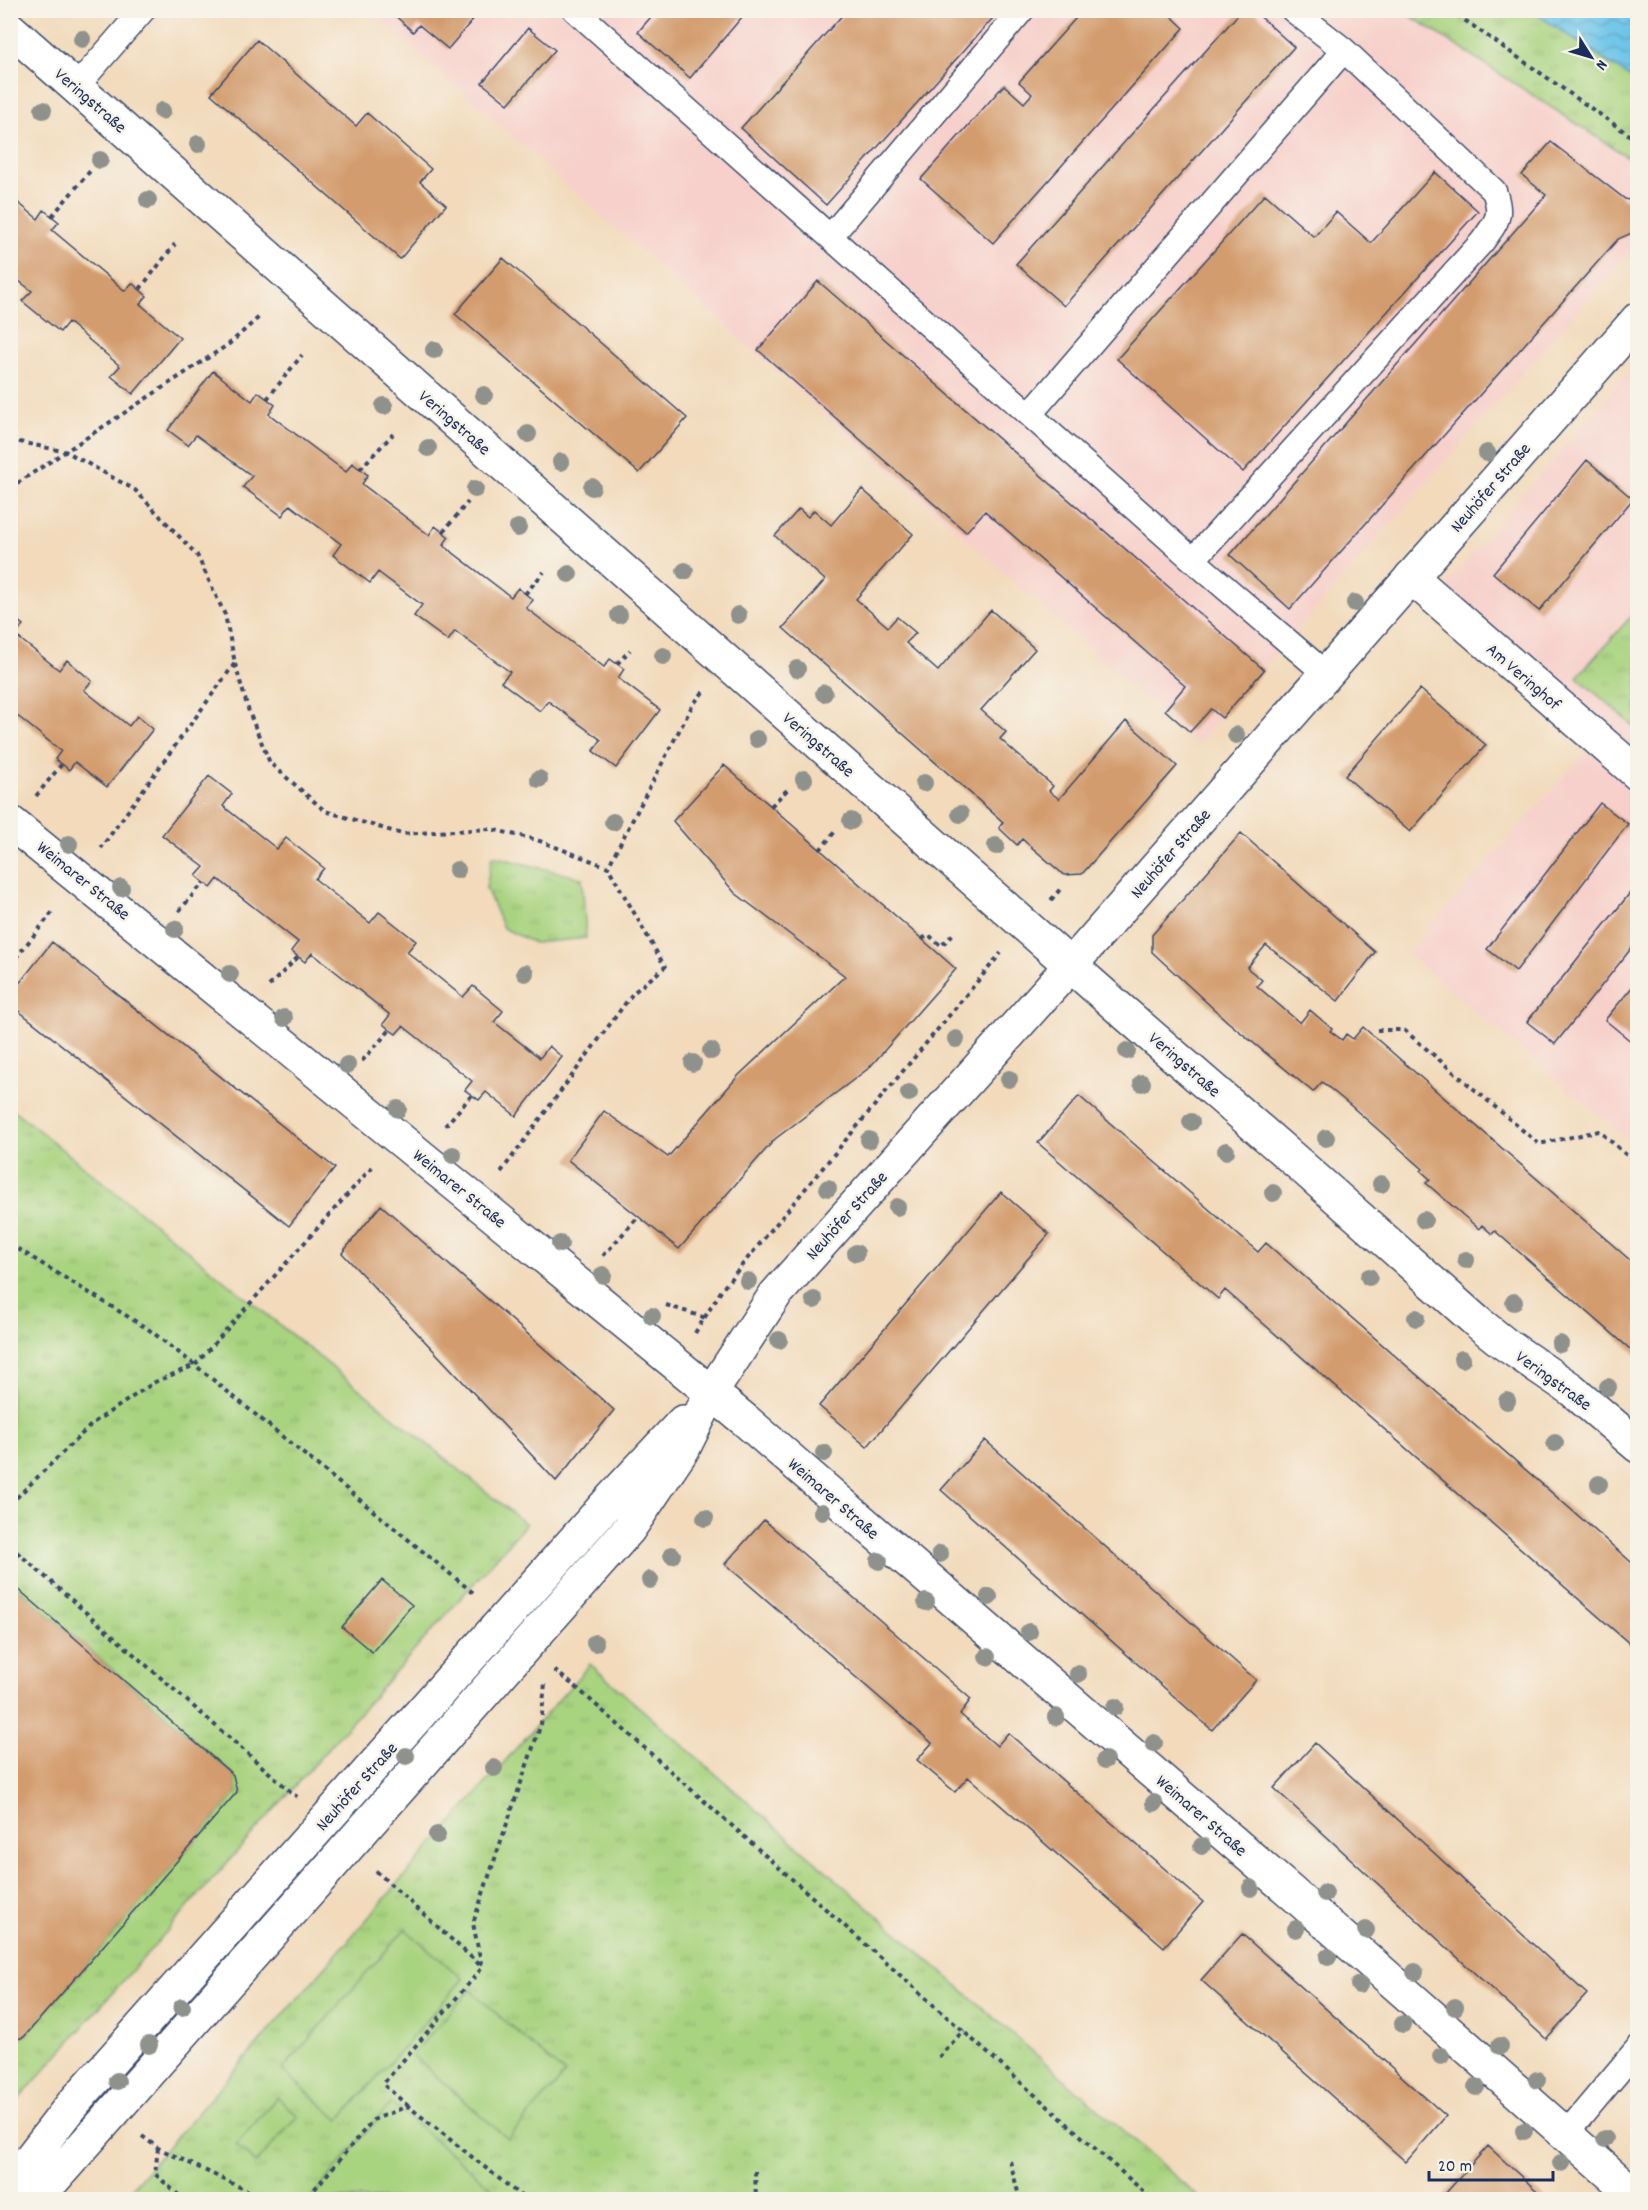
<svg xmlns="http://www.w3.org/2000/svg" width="1648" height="2210" font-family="Dekko,sans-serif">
  <defs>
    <pattern id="park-tufts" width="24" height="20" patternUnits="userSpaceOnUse" patternTransform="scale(1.5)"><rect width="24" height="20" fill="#a8d37f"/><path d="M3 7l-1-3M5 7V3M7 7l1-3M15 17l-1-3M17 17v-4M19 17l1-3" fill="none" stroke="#90b570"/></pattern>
    <pattern id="water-waves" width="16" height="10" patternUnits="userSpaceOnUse" patternTransform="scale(1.5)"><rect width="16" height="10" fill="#6cc4ea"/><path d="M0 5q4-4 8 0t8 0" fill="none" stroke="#58a0c1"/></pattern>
  </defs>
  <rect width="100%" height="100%" fill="#f7f3e8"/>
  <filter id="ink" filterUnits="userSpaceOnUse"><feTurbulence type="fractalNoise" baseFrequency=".0167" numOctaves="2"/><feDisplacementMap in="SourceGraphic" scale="12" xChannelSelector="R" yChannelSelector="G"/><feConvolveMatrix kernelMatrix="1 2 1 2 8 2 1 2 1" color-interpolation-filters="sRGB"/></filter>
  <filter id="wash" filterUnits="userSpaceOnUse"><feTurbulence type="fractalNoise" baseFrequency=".008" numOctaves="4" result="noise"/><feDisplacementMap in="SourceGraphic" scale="24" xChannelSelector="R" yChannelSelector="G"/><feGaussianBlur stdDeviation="1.35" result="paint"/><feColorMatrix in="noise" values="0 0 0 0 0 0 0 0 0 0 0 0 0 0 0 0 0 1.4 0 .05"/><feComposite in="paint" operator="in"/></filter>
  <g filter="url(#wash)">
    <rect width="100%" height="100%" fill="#f2dabb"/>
    <path fill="#f7d0cb" d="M 371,11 L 1403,11 L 1637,163 L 1637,243 L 1197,744 Z
      M 1637,362 L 1637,610 L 1577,677 L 1637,729 L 1637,1147 L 1407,954 L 1591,746 L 1426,607 Z"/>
    <path fill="url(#park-tufts)" stroke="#62816e" stroke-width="1.5" d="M 1403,11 L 1532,11 L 1637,82 L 1637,163 Z
      M 1637,610 L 1637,729 L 1577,677 Z
      M 492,856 L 582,878 L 586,938 L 534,943 L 503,928 L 486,888 Z
      M 11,1108 L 526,1524 L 11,2108 L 11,2041 L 24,2037 L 237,1792 L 233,1774 L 11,1582 Z
      M 590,1664 L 1201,2199 L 144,2200 L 131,2189 Z"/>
    <path fill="#a8d37f" stroke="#62816e" stroke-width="1.5" d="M 405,1929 L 463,1979 L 339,2120 L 282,2070 Z
      M 470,1990 L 565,2074 L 508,2139 L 412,2055 Z
      M 277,2097 L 298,2116 L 256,2163 L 236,2145 Z
      M 391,2103 L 500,2195 L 496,2199 L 310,2199 Z"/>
    <path fill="url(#water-waves)" stroke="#447aa4" stroke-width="1.5" d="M 1532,11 L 1637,11 L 1637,82 Z"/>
    <g id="blocks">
      <path fill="#d39c6e" d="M 389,10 L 481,10 L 448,49 L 419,25 L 413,32 Z
        M 657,10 L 748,10 L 690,78 L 638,32 Z
        M 847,10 L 1000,10 L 826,205 L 741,128 Z
        M 1083,10 L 1165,10 L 1184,28 L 993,243 L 921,179 L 1004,85 L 1024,103 L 1032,94 L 1019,82 Z
        M 1242,10 L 1253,10 L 1294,47 L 1064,306 L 1016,264 Z
        M 528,28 L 555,50 L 508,104 L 482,83 Z
        M 257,40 L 356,126 L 367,113 L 431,169 L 420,182 L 446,205 L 400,259 L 211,94 Z
        M 1551,142 L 1625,199 L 1633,201 L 1638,226 L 1632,233 L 1618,239 L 1290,609 L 1230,555 L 1546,195 L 1522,175 Z
        M 1435,172 L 1478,211 L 1243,472 L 1117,359 L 1265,194 L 1314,237 L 1336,212 L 1371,243 Z
        M 10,196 L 38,219 L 44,210 L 59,222 L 52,230 L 125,291 L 132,283 L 147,296 L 140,304 L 180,338 L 133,394 L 111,376 L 120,366 L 68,322 L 60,332 L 22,301 L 32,291 L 10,274 Z
        M 503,258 L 687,418 L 639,473 L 455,314 Z
        M 818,281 L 1264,670 L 1222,718 L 1211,709 L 1190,732 L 1165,710 L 1185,686 L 985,511 L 966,532 L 758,350 Z
        M 213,371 L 252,401 L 258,392 L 275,405 L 269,414 L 346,472 L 352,463 L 368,475 L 362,484 L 429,535 L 435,526 L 449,537 L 443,545 L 511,597 L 518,588 L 533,600 L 526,608 L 604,667 L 610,659 L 624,669 L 618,678 L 660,710 L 616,768 L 593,751 L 601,740 L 548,701 L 540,711 L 501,682 L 510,672 L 455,631 L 448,641 L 414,616 L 422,605 L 378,572 L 370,583 L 333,555 L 341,544 L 290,505 L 282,516 L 243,487 L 252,476 L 196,435 L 188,445 L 168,430 Z
        M 1587,460 L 1633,499 L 1539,611 L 1493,573 Z
        M 862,489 L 913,534 L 856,599 L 888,627 L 897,617 L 916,633 L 906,643 L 938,671 L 991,610 L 1035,649 L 981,710 L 1006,732 L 1000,739 L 1053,786 L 1049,791 L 1059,799 L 1126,721 L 1177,766 L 1082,874 L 1064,875 L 1022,839 L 1017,845 L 999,828 L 1003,822 L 783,628 L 825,580 L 775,536 L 799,509 L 808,517 L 814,510 L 831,525 Z
        M 10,615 L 23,625 L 15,635 L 59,670 L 67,660 L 92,681 L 84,690 L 129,726 L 137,716 L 153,729 L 107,787 L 75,762 L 69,770 L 62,764 L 55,759 L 61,751 L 10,710 Z
        M 1420,689 L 1486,745 L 1410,832 L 1345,776 Z
        M 724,765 L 956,969 L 869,1068 L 775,1139 L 679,1249 L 568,1160 L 604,1111 L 668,1157 L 739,1075 L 845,976 L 735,893 L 673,821 Z
        M 209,776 L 232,794 L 223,806 L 277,849 L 286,838 L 324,868 L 315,879 L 370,923 L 379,912 L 416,941 L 407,952 L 463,997 L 473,986 L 503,1011 L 494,1022 L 540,1058 L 549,1046 L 562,1057 L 516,1116 L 486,1092 L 479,1100 L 465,1090 L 472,1081 L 403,1026 L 396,1034 L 390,1030 L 383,1024 L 390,1015 L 312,953 L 305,962 L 291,951 L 298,942 L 218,879 L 211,888 L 196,876 L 204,867 L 162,835 Z
        M 1600,803 L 1628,824 L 1516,971 L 1487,949 Z
        M 1241,833 L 1375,952 L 1338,1001 L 1266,945 L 1247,968 L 1262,980 L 1257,986 L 1300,1023 L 1310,1010 L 1332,1029 L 1330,1031 L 1342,1040 L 1346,1034 L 1353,1039 L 1363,1027 L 1638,1267 L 1638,1356 L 1495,1231 L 1492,1234 L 1482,1225 L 1479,1229 L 1426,1183 L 1430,1179 L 1421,1171 L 1423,1169 L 1350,1105 L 1322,1082 L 1313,1092 L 1228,1022 L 1152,952 L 1152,935 Z
        M 1638,883 L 1638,940 L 1555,1044 L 1527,1022 Z
        M 52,942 L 335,1168 L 289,1226 L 10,1004 L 10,995 Z
        M 1638,980 L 1638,1047 L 1605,1020 Z
        M 1079,1096 L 1258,1252 L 1266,1243 L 1638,1568 L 1638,1651 L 1225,1290 L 1218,1299 L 1038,1143 Z
        M 1001,1192 L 1049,1234 L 867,1447 L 819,1406 Z
        M 381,1205 L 614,1410 L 556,1481 L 342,1253 Z
        M 985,1440 L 1256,1680 L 1212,1730 L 941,1490 Z
        M 764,1520 L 971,1699 L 960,1714 L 997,1746 L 1008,1733 L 1203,1902 L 1164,1947 L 968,1777 L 955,1792 L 917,1760 L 932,1743 L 725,1564 Z
        M 382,1580 L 412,1605 L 372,1652 L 342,1627 Z
        M 10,1582 L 233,1775 L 237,1792 L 24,2037 L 10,2041 Z
        M 1315,1743 L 1587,1994 L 1546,2039 L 1274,1788 Z
        M 1242,1934 L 1446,2116 L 1406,2162 L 1201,1980 Z
        M 1488,2146 L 1515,2171 L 1547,2200 L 1449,2200 L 1444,2195 Z"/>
    </g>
  </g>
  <g filter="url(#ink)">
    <use href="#blocks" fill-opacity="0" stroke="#3b496c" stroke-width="1.5"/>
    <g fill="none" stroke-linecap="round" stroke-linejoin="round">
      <defs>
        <path id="service" d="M 575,10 L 1193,560 L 1326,674
          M 76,87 L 143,10
          M 830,237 L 1022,10
          M 1030,414 L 1344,50 L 1293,10
          M 1193,560 L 1482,242 C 1497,221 1503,216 1494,191 L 1344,50
          M 1565,2135 L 1638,2048"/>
        <path id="minor" d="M 10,29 L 1120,1009 L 1300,1165 L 1476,1321 L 1505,1344 L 1571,1389 L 1638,1446
          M 1411,577 L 1638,774
          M 10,822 L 746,1421 L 1291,1892 L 1638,2198"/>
        <path id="tertiary" d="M 10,2188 L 30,2159 L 71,2106 L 611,1499 L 683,1422
          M 31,2200 L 54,2179 L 629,1529 L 683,1449 L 711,1393 L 775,1295 L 1070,966 L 1638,319"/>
      </defs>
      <use href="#service" stroke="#3b496c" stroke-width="27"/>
      <use href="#minor" stroke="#3b496c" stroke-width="36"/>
      <use href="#tertiary" stroke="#3b496c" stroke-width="36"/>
      <path stroke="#3b496c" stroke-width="4" stroke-dasharray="4.5 4.5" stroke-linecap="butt" d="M 1450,10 L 1638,141
        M 52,216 L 91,170
        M 140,289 L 175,244
        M 267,399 L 302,355
        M 10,440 L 67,452 L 135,490 L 197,555 L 225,615 L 235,663 L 101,848
        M 360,469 L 393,434
        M 10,488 L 229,344 L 259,317
        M 443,532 L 468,502
        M 525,594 L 544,572
        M 235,664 L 249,712 L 270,763 L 325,811 L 402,834 L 491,829 L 537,840 L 608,867 L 692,706 L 703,692
        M 617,664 L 630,650
        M 36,796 L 62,764
        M 771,806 L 789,788
        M 820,850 L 837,829
        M 1051,900 L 1062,887
        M 179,911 L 204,882
        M 922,939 L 929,935 L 941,946 L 953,934
        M 10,965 L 55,909
        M 269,986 L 298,957
        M 1377,1030 L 1404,1030 L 1539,1144 L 1599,1131 L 1638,1165
        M 362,1061 L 390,1030
        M 445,1126 L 472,1095
        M 501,1172 L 633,993 L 665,967 L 608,867
        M 1638,1237 L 1638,1239
        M 10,1244 L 148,1329 L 195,1365 L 476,1595
        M 603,1256 L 639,1216
        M 666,1305 L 706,1318
        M 695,1333 L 723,1288 L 1001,953
        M 10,1504 L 93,1423 L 155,1382 L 195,1365 L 373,1166
        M 10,1546 L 297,1797
        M 554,1670 L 577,1688 L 1153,2200
        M 376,1871 L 482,1967
        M 939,2057 L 964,2030
        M 408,2106 L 383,2084 L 482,1968 L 473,1923 L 541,1724 L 545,1683
        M 142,2136 L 158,2148 L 267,2200
        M 158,2148 L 155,2174 L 184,2200
        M 1010,2161 L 1020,2200
        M 755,2171 L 756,2200
        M 301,2200 L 307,2198 L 373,2120 L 408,2106 L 526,2200"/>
      <use href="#service" stroke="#fff" stroke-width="24"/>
      <use href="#minor" stroke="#fff" stroke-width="33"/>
      <use href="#tertiary" stroke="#fff" stroke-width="33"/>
    </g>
    <g fill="#8f928c">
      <circle cx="82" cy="39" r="9"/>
      <circle cx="43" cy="110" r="9"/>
      <circle cx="162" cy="111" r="9"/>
      <circle cx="198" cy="144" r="9"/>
      <circle cx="100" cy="160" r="9"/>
      <circle cx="148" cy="200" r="9"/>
      <circle cx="434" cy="350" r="9"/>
      <circle cx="484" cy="395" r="9"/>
      <circle cx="384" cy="406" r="9"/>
      <circle cx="528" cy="434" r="9"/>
      <circle cx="428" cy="448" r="9"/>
      <circle cx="1487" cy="453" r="9"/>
      <circle cx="561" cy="462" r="9"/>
      <circle cx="592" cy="487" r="9"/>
      <circle cx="475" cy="489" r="9"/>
      <circle cx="518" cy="528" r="9"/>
      <circle cx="685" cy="571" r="9"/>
      <circle cx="569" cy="574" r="9"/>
      <circle cx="1355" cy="603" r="9"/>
      <circle cx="619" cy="615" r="9"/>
      <circle cx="738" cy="615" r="9"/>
      <circle cx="663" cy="656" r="9"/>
      <circle cx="797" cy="669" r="9"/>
      <circle cx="824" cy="693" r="9"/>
      <circle cx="1236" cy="735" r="9"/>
      <circle cx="757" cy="739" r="9"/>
      <circle cx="539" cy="779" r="9"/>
      <circle cx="804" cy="779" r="9"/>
      <circle cx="924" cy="783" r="9"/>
      <circle cx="960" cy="814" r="9"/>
      <circle cx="851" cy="821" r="9"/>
      <circle cx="613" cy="822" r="9"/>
      <circle cx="69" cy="844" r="9"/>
      <circle cx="996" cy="846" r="9"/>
      <circle cx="457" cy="870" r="9"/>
      <circle cx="121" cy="888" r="9"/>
      <circle cx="175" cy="929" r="9"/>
      <circle cx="525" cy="973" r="9"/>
      <circle cx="230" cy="974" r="9"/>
      <circle cx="284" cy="1018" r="9"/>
      <circle cx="956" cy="1039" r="9"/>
      <circle cx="711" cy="1051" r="9"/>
      <circle cx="1127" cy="1051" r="9"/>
      <circle cx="693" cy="1063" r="9"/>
      <circle cx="347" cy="1065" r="9"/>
      <circle cx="1009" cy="1079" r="9"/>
      <circle cx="1142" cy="1083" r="9"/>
      <circle cx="909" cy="1093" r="9"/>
      <circle cx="398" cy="1109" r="9"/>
      <circle cx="1191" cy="1122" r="9"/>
      <circle cx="1326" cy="1138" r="9"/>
      <circle cx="869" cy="1140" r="9"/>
      <circle cx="1226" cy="1151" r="9"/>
      <circle cx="453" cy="1155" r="9"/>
      <circle cx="1381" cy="1184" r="9"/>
      <circle cx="828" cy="1188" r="9"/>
      <circle cx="1273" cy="1193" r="9"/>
      <circle cx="897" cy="1207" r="9"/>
      <circle cx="1424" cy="1220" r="9"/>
      <circle cx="560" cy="1244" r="9"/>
      <circle cx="856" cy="1253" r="9"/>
      <circle cx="1466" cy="1260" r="9"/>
      <circle cx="603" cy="1275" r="9"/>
      <circle cx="1369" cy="1277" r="9"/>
      <circle cx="748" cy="1281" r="9"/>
      <circle cx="814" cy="1300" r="9"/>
      <circle cx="1514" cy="1302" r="9"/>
      <circle cx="652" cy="1316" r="9"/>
      <circle cx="1416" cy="1318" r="9"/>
      <circle cx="779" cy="1340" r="9"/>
      <circle cx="1560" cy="1344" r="9"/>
      <circle cx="1462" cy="1359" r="9"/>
      <circle cx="1608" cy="1387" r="9"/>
      <circle cx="1507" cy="1401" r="9"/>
      <circle cx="1555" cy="1443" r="9"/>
      <circle cx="824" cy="1453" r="9"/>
      <circle cx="1599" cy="1484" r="9"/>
      <circle cx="822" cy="1512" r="9"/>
      <circle cx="705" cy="1518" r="9"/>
      <circle cx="940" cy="1554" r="9"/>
      <circle cx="672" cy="1555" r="9"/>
      <circle cx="879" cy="1561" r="9"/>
      <circle cx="650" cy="1580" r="9"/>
      <circle cx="989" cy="1597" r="9"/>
      <circle cx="926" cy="1602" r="9"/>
      <circle cx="1029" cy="1632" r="9"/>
      <circle cx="595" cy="1643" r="9"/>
      <circle cx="987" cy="1657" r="9"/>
      <circle cx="1078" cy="1674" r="9"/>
      <circle cx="1115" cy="1707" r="9"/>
      <circle cx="1056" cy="1717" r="9"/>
      <circle cx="1154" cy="1743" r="9"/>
      <circle cx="406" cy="1756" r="9"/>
      <circle cx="1105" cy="1760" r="9"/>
      <circle cx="494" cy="1768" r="9"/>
      <circle cx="1154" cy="1803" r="9"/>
      <circle cx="437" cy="1835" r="9"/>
      <circle cx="1202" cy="1846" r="9"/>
      <circle cx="1251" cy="1888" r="9"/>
      <circle cx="1325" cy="1893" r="9"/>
      <circle cx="1296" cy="1929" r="9"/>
      <circle cx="1366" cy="1930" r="9"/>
      <circle cx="1328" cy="1957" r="9"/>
      <circle cx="1415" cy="1972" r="9"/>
      <circle cx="1359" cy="1985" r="9"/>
      <circle cx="182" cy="2007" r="9"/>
      <circle cx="1455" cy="2007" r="9"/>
      <circle cx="1403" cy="2024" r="9"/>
      <circle cx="149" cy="2045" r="9"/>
      <circle cx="1500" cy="2046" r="9"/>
      <circle cx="1441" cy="2056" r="9"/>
      <circle cx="1537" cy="2080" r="9"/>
      <circle cx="117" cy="2081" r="9"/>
      <circle cx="1476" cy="2087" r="9"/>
      <circle cx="1524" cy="2131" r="9"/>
      <circle cx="1605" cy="2139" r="9"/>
      <circle cx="1561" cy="2163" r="9"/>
    </g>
  </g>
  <g text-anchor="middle" stroke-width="5" stroke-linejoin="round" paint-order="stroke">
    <g font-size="18" fill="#1b2f5e" stroke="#f7f3e8">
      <text transform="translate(91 100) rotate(41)" y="6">Veringstraße</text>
      <text transform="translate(455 422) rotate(41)" y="6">Veringstraße</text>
      <text transform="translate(1490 487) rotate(-49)" y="6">Neuhöfer Straße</text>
      <text transform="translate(1524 676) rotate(41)" y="6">Am Veringhof</text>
      <text transform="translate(819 744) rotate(41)" y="6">Veringstraße</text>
      <text transform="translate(1170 853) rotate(-49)" y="6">Neuhöfer Straße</text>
      <text transform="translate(84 880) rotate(39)" y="6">Weimarer Straße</text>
      <text transform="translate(1185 1064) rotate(41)" y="6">Veringstraße</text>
      <text transform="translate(460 1188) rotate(39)" y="6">Weimarer Straße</text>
      <text transform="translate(846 1215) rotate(-48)" y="6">Neuhöfer Straße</text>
      <text transform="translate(1554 1380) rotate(36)" y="6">Veringstraße</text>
      <text transform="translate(834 1498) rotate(41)" y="6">Weimarer Straße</text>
      <text transform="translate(356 1786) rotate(-48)" y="6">Neuhöfer Straße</text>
      <text transform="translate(1202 1815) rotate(41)" y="6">Weimarer Straße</text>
    </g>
  </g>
  <rect width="1648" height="2210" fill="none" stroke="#f7f3e8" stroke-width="36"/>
  <g transform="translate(1591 57) rotate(127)" stroke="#f7f3e8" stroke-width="4.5" paint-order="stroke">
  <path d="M0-4.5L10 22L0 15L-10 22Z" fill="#1b2f5e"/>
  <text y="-9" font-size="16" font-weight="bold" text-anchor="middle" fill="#1b2f5e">N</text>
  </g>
  <path d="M1429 2171v9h124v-9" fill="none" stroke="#1b2f5e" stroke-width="3"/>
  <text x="1438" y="2171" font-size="18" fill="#1b2f5e" stroke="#f7f3e8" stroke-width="4.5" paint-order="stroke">20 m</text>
</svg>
